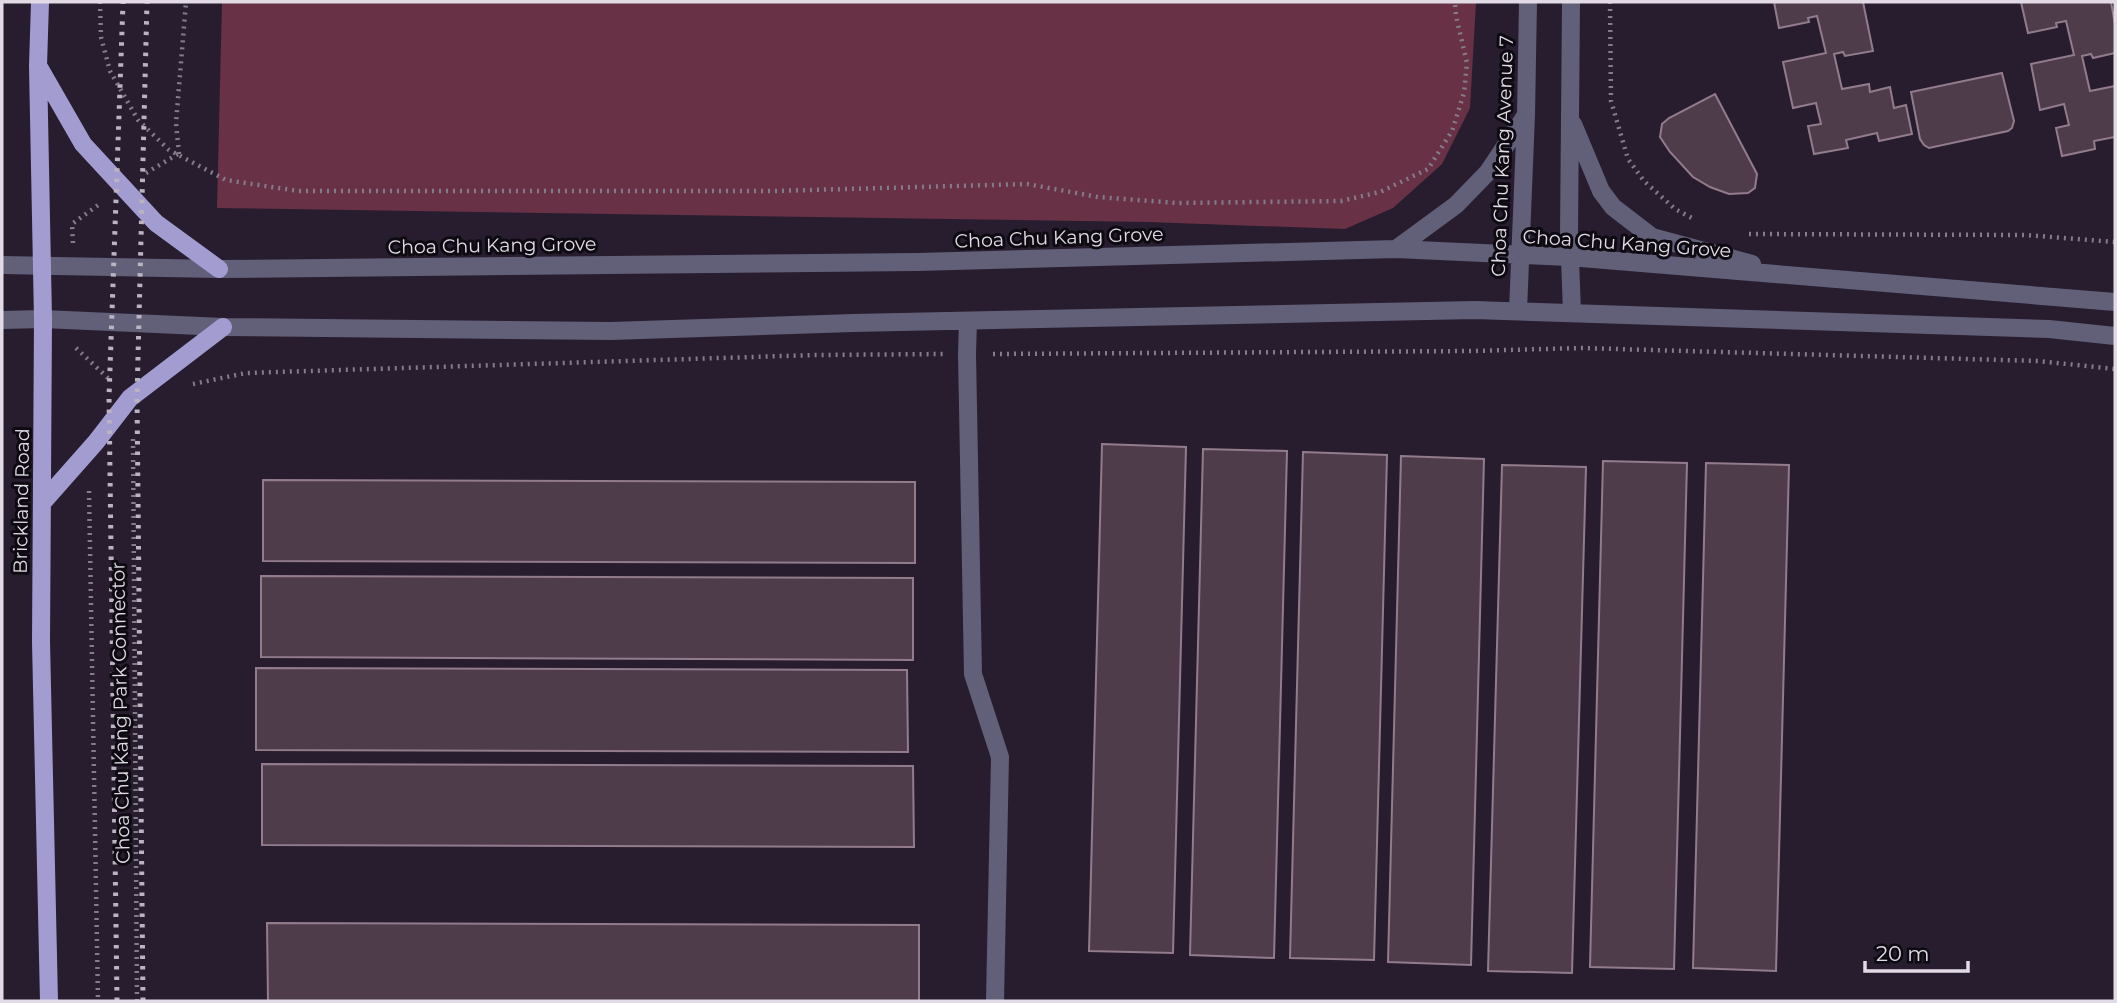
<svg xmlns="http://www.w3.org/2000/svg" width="2117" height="1003" font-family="Montserrat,sans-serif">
  <rect width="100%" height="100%" fill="#281d2e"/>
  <path fill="#683146" d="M 222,2 L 1476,2 L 1470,108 L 1442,164 L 1393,208 L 1345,229 L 1147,222 L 217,208 Z"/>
  <path fill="#4f3c4a" stroke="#927c8c" stroke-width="2" d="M 1774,2 L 1863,2 L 1873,51 L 1845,56 L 1843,52 L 1834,54 L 1842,89 L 1869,84 L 1870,92 L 1890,87 L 1894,108 L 1906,105 L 1912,134 L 1879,141 L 1877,133 L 1846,140 L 1848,148 L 1814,154 L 1808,126 L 1821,124 L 1816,103 L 1793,108 L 1783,62 L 1826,53 L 1817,16 L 1808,18 L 1809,22 L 1779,28 Z
    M 2021,2 L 2111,2 L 2115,24 L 2115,53 L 2093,58 L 2091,54 L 2082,56 L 2090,91 L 2115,86 L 2115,137 L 2094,141 L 2095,149 L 2062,156 L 2056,128 L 2069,125 L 2064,104 L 2040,110 L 2031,64 L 2074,55 L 2066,21 L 2056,23 L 2057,27 L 2028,33 Z
    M 2002,73 L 2014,121 L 2012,128 L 2008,131 L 1929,148 L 1924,145 L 1920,139 L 1911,92 Z
    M 1715,94 L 1757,174 L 1755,188 L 1748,193 L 1729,194 L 1710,187 L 1693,177 L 1670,152 L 1660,137 L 1662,124 L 1669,118 Z
    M 1102,444 L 1186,447 L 1173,953 L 1089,951 Z
    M 1203,449 L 1287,451 L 1274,958 L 1190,955 Z
    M 1303,452 L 1387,455 L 1374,960 L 1290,958 Z
    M 1401,456 L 1484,459 L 1471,965 L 1388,962 Z
    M 1603,461 L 1687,463 L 1674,969 L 1590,967 Z
    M 1706,463 L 1789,465 L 1776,971 L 1693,968 Z
    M 1502,465 L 1586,467 L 1572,973 L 1488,971 Z
    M 263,480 L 915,482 L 915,563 L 263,561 Z
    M 261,576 L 913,578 L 913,660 L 261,657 Z
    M 256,668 L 907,670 L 908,752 L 256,750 Z
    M 262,764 L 913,766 L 914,847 L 262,845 Z
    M 267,923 L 919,925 L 919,1001 L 268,1001 Z"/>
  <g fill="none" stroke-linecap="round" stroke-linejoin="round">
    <path stroke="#857c8a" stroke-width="4.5" stroke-dasharray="2 5" stroke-linecap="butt" d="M 100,2 L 101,37 L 110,71 L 138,120 L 169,150 L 226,180 L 298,191 L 774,191 L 1027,184 L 1098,197 L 1177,203 L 1341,201 L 1380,192 L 1428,169 L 1452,131 L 1464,93 L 1467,63 L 1456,16 L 1455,2
      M 1610,2 L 1611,101 L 1628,159 L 1644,181 L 1675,209 L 1694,219
      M 179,154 L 176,123 L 186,2
      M 146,173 L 178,154
      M 1749,234 L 2026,235 L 2115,242
      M 73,243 L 72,224 L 101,203
      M 76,348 L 110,380
      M 993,354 L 1472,351 L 1581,348 L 2038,361 L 2115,369
      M 193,384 L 246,373 L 815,355 L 943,354
      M 133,439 L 137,1001
      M 89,491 L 98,1001"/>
    <path stroke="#625f79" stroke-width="18" d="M 1571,2 L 1569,233 L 1572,312
      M 1573,124 L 1601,191 L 1613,207 L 1652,237 L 1752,264
      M 1396,249 L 1456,205 L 1488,172 L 1526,115
      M 2,265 L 219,269 L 917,262 L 1396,249 L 1569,257 L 2115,302
      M 1518,311 L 1526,115 L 1528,2
      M 2,320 L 43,319 L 223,327 L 611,331 L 853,323 L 1475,310 L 2049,329 L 2115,336
      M 968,321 L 967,354 L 973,674 L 1000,757 L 995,1001"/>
    <path stroke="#a39cd1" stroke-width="18" d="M 40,2 L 38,66 L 43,319 L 41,642 L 49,1001
      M 40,69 L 83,144 L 156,223 L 219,269
      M 43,502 L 96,442 L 130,398 L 223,327"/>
    <path stroke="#bbb4c0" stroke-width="5" stroke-dasharray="3.5 7" stroke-linecap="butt" d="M 117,1001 L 109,397 L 123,2
      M 143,1001 L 137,397 L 147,2"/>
  </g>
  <g text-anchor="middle" stroke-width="6" stroke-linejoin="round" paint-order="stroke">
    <g font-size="19" fill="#e2dbe6" stroke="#0e0a11">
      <text transform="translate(1502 156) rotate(-88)" y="7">Choa Chu Kang Avenue 7</text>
      <text transform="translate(1059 237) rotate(-2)" y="7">Choa Chu Kang Grove</text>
      <text transform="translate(1627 243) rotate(4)" y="7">Choa Chu Kang Grove</text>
      <text transform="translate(492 245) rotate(-1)" y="7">Choa Chu Kang Grove</text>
      <text transform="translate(21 501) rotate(-89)" y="7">Brickland Road</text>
      <text transform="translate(120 713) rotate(-91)" y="7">Choa Chu Kang Park Connector</text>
    </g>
  </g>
  <rect width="2117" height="1003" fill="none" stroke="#e2dbe6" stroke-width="7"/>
  <path d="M1865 961v10h103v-10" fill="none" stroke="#e2dbe6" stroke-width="3.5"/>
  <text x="1876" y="961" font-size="21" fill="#e2dbe6" stroke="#0e0a11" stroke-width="5" paint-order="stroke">20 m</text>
</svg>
